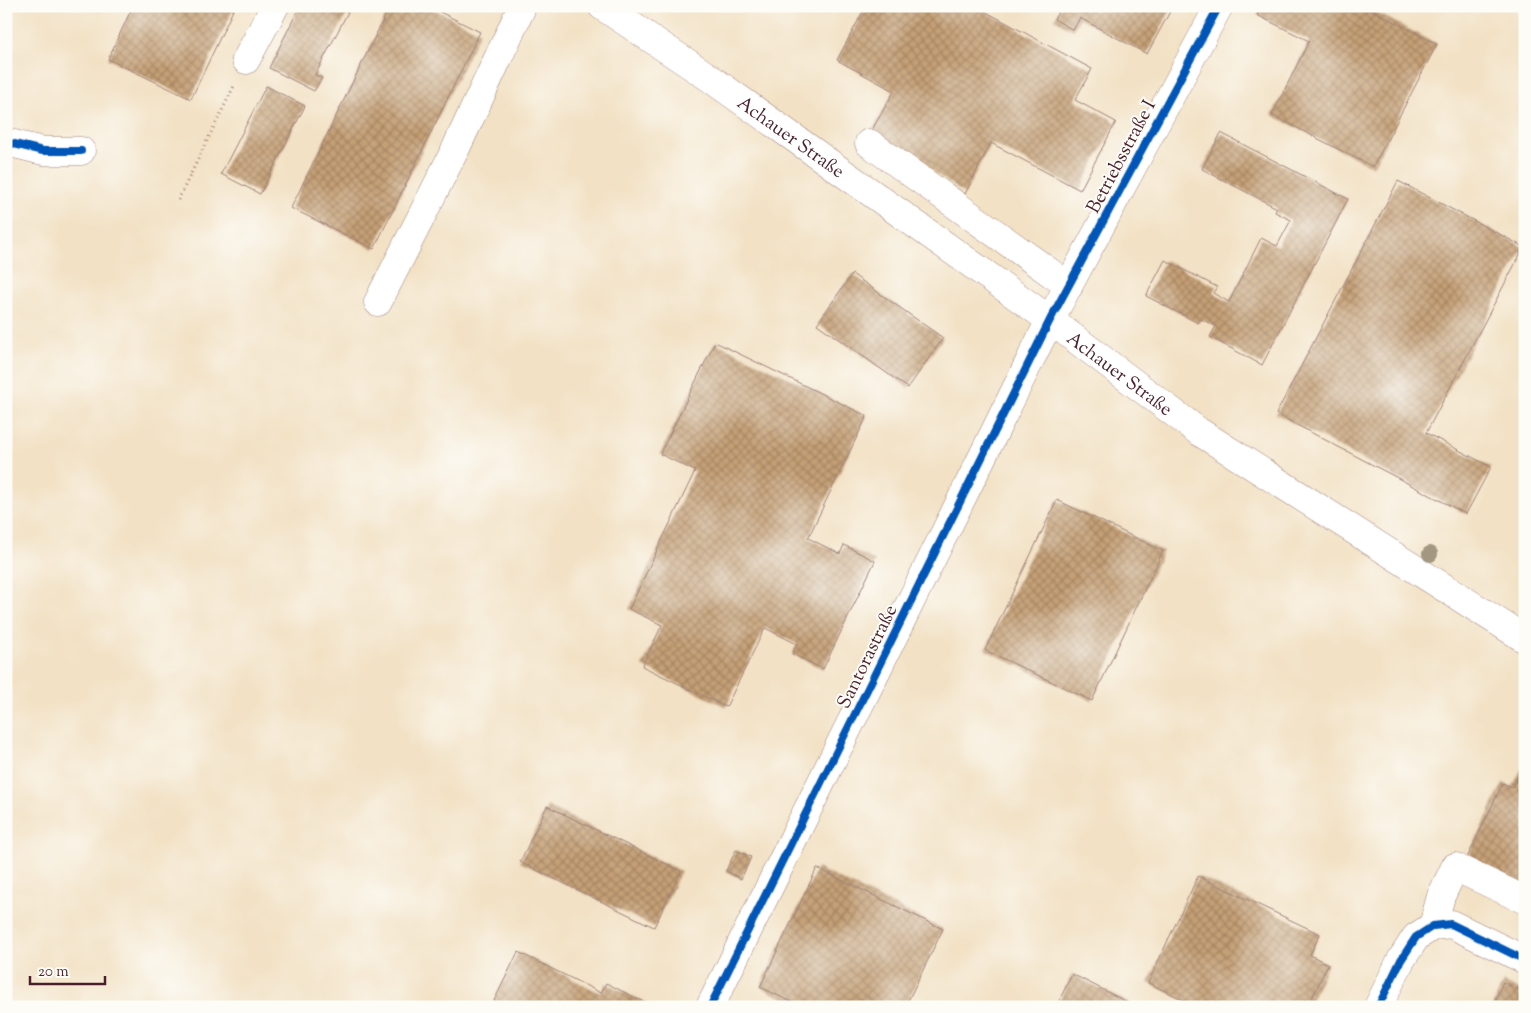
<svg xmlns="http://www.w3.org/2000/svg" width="1531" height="1013" font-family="'Sorts Mill Goudy',serif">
  <defs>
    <pattern id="building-cross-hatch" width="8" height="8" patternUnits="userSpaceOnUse" patternTransform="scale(1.25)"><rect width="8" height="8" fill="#c5a076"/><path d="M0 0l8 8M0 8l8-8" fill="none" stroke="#a28261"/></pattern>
  </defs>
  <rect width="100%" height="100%" fill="#fdfcf7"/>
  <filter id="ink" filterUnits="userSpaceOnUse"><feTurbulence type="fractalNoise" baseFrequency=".02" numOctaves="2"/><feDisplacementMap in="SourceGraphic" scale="10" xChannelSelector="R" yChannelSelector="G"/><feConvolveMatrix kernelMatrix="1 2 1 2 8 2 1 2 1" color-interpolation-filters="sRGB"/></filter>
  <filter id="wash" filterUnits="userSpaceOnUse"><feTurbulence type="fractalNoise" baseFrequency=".0096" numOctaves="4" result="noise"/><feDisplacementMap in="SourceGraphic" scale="20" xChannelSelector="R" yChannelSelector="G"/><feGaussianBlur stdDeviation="1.12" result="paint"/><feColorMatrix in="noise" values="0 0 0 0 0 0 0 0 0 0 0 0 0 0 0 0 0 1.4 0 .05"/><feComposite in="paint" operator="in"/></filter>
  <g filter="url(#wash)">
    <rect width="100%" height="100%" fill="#f2e1c4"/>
    <g id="blocks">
      <path fill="url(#building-cross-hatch)" d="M 133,6 L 235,6 L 191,99 L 108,59 Z
        M 300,6 L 337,6 L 348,12 L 315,75 L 322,78 L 314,91 L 269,68 Z
        M 390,6 L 428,6 L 480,32 L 374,249 L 291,208 Z
        M 866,6 L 975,6 L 1092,69 L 1075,100 L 1116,122 L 1080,190 L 991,143 L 965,194 L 872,130 L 894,91 L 837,60 Z
        M 1062,6 L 1173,6 L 1147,54 L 1080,18 L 1073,30 L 1054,19 Z
        M 1262,6 L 1364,6 L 1437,44 L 1373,167 L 1272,115 L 1309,41 L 1257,15 Z
        M 266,86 L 305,106 L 260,194 L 221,174 Z
        M 1221,133 L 1348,199 L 1262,365 L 1210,337 L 1216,326 L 1201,319 L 1198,323 L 1146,296 L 1165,260 L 1217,287 L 1213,293 L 1229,302 L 1261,238 L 1277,246 L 1291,220 L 1275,212 L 1277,208 L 1202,169 Z
        M 1398,181 L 1524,247 L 1426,433 L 1491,467 L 1466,514 L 1276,414 Z
        M 852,274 L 943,338 L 908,388 L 817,324 Z
        M 715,342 L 867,416 L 808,538 L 840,554 L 844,545 L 875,561 L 823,669 L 792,654 L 797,644 L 765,628 L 726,707 L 642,666 L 662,625 L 629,609 L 695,471 L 660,454 Z
        M 1057,500 L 1163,551 L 1092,701 L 985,650 Z
        M 1522,768 L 1525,769 L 1525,886 L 1467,858 L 1503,783 L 1512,787 Z
        M 547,806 L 681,871 L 654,927 L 520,862 Z
        M 736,850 L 751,857 L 741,879 L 726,871 Z
        M 817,868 L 943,929 L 905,1007 L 802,1007 L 760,987 Z
        M 1198,876 L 1320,934 L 1310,955 L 1328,964 L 1308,1007 L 1199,1007 L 1148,983 Z
        M 518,952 L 601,993 L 606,983 L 654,1007 L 500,1007 L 493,1003 Z
        M 1072,974 L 1137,1007 L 1056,1007 Z
        M 1503,982 L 1525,993 L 1525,1007 L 1492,1007 Z"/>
    </g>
  </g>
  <g filter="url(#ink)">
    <use href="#blocks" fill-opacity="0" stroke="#9e8078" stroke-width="1"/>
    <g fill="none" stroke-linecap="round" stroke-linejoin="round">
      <defs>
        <path id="minor" d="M 246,60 L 275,6
          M 6,142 L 43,151 L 81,151
          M 869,143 L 1069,286
          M 378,302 L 456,148 L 521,9
          M 1433,926 L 1441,896 L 1455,867 L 1525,900
          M 710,1007 L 1050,320 L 1219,6
          M 1378,1007 L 1401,960 L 1416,937 L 1433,926 L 1451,924 L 1525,960"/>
        <g id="major">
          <path id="s1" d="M 602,6 L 707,76 L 1050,320 L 1198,431 L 1525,639"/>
        </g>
      </defs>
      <use href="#minor" stroke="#9e8078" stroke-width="29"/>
      <use href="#major" stroke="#9e8078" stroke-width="29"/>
      <path stroke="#9e8078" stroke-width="3" stroke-dasharray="1 4" stroke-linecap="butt" d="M 178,200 L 235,84"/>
      <use href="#minor" stroke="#fff" stroke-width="28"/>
      <use href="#major" stroke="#fff" stroke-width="28"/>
      <defs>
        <path id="cycleway" d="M 6,142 L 43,151 L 81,151
          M 710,1007 L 1050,320 L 1219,6
          M 1378,1007 L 1401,960 L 1416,937 L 1433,926 L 1451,924 L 1525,960"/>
      </defs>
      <use href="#cycleway" stroke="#fdfcf7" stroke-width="11"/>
      <use href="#cycleway" stroke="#0057b8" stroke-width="8"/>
    </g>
    <circle fill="#a29882" cx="1430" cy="554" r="8"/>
  </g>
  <g text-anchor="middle" stroke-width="4" stroke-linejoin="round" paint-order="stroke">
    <g font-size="19" fill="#4a1f2b" stroke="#fdfcf7">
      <text dy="7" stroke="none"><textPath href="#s1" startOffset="230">Achauer Straße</textPath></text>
      <text transform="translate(1120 156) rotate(-62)" y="7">Betriebsstraße I</text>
      <text dy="7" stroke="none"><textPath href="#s1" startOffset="635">Achauer Straße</textPath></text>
      <text transform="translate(866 656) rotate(-64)" y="7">Santorastraße</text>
    </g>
  </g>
  <rect width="1531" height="1013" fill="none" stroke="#fdfcf7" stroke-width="25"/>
  <path d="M30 976v8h75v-8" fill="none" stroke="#4a1f2b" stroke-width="2.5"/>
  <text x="38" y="976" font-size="15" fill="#4a1f2b" stroke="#fdfcf7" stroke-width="4" paint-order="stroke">20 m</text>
</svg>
